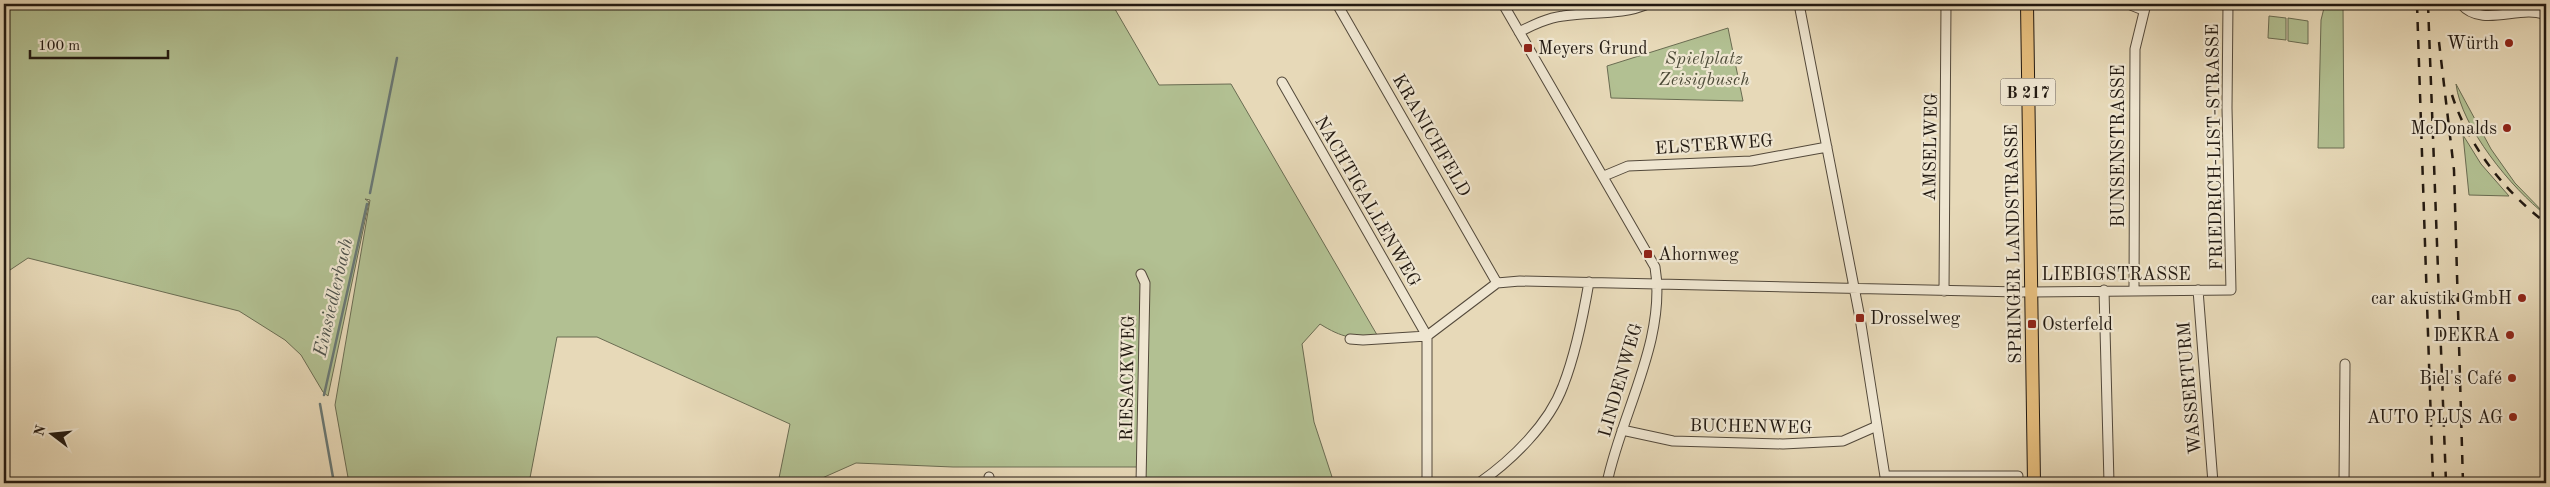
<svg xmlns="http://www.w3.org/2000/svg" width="2550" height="487" font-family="'Old Standard TT',serif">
  <rect width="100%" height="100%" fill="#e7d9b8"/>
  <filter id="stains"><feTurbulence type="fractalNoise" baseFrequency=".004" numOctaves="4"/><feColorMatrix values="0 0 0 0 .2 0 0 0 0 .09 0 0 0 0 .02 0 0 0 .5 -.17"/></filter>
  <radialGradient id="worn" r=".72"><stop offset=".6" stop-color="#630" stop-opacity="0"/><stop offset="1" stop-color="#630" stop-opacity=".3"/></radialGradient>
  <path fill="#b2c092" stroke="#6a6c52" d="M 4,4 L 1112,4 L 1159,85 L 1231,84 L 1380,340 C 1354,339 1342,338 1320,324 L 1302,344 L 1314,422 L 1334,483 L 1141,483 L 1141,467 L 953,467 L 856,463 L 811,483 L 778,483 L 790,424 L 597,337 L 557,337 L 529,483 L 349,483 L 335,405 L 370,200 L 365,199 L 369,202 L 328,396 L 323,392 L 301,355 L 285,340 L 239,311 L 28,258 L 4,274 Z
    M 2325,4 L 2343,4 L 2344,148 L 2318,148 L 2321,20 Z
    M 2269,16 L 2286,18 L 2286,40 L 2268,38 Z
    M 2288,18 L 2308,21 L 2308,44 L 2288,41 Z
    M 1728,28 L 1743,101 L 1611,98 L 1607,66 Z
    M 2456,84 L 2491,149 L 2515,183 L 2546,215 C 2512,189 2461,127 2456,84 Z
    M 2463,135 L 2481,164 L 2509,196 L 2469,195 Z"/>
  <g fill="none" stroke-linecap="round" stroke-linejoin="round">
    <path stroke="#697875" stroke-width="2.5" d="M 370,193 L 397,58
      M 324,395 L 367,204
      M 320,404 L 334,483"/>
    <defs>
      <path id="street" d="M 1337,4 L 1497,283
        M 1503,4 L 1655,267 C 1667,339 1621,414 1607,483
        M 1799,4 L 1860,318 L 1886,483
        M 2128,4 L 2143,10
        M 2461,4 C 2482,29 2520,4 2546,15
        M 1519,32 C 1533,25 1547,18 1563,16 C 1592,11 1621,16 1648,4
        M 1282,82 L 1427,336 L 1427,483
        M 1604,176 L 1628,166 L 1751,161 L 1827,147
        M 1141,274 L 1145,283 L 1141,483
        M 2134,289 L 2135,49 L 2146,4
        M 2104,290 L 2109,483
        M 2198,290 L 2213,483
        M 1944,291 L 1946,4
        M 1350,339 L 1363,340 L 1427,336 L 1497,283 L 1520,281 L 2020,292 L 2231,290 L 2227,108 L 2228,4
        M 1622,430 L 1673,441 L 1783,444 L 1843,441 L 1877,426
        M 1885,476 L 2018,476
        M 989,477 L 990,483
        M 1479,483 C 1512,460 1549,424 1563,386 C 1576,353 1583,317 1589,282
        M 2344,483 L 2345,364"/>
      <path id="primary" d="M 2027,4 L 2034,483"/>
    </defs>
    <use href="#street" stroke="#53493b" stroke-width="11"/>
    <use href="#primary" stroke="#221911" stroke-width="14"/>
    <use href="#street" stroke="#efe6d1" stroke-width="9"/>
    <use href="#primary" stroke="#e4bc7c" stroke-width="12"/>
    <path stroke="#221911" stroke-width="2.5" stroke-dasharray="9 9" stroke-linecap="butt" d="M 2417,4 L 2433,483
      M 2428,4 L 2446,483
      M 2439,42 L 2454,170 L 2463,483
      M 2452,95 C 2468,145 2504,191 2546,223"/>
  </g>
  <g fill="#8f2418" stroke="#efe6d1" stroke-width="2">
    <circle cx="2509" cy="43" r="5"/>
    <rect x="1523" y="43" width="10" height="10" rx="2.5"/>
    <circle cx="2507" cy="128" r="5"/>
    <rect x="1643" y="249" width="10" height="10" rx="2.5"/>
    <circle cx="2522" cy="298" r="5"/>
    <rect x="1855" y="313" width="10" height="10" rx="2.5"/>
    <rect x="2027" y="319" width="10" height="10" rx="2.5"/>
    <circle cx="2510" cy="335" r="5"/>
    <circle cx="2512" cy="378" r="5"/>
    <circle cx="2513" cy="417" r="5"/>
  </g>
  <g text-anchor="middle" stroke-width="4.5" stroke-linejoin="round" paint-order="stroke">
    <rect fill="#efe6d1" stroke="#60564b" stroke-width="1" x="2000.5" y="78.5" width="55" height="27" rx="4"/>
    <g font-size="16" font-weight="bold" fill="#221911">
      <text x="2028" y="98">B 217</text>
    </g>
    <g font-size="18" fill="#221911" stroke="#efe6d1" text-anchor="end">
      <text x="2499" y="49">Würth</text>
      <text x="1538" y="54" text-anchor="start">Meyers Grund</text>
      <text x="2497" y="134">McDonalds</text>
      <text x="1658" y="260" text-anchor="start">Ahornweg</text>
      <text x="2512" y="304">car akustik GmbH</text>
      <text x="1870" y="324" text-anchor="start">Drosselweg</text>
      <text x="2042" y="330" text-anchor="start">Osterfeld</text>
      <text x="2500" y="341">DEKRA</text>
      <text x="2502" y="384">Biel's Café</text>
      <text x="2503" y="423">AUTO PLUS AG</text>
    </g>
    <g font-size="18" font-style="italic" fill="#4d4b38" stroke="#efe6d1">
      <text x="1704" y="64">Spielplatz<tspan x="1704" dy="21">Zeisigbusch</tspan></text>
    </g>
    <g font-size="18" fill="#221911" stroke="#efe6d1">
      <text transform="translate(1432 135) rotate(60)" y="6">KRANICHFELD</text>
      <text transform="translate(1714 144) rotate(-4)" y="6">ELSTERWEG</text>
      <text transform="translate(2118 146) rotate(-90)" y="6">BUNSENSTRASSE</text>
      <text transform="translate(1930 147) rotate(-89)" y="6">AMSELWEG</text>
      <text transform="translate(2214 147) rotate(-91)" y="6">FRIEDRICH-LIST-STRASSE</text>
      <text transform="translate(1368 201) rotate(60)" y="6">NACHTIGALLENWEG</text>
      <text transform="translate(2013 244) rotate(-91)" y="6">SPRINGER LANDSTRASSE</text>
      <text x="2116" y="280">LIEBIGSTRASSE</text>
      <text transform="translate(1127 378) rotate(-89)" y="6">RIESACKWEG</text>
      <text transform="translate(1620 380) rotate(-74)" y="6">LINDENWEG</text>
      <text transform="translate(2189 388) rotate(-95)" y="6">WASSERTURM</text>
      <text transform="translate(1751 426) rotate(1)" y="6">BUCHENWEG</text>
    </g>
    <g font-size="19" font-style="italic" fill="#4c514b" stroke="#efe6d1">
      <text transform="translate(332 297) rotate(-77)" y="7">Einsiedlerbach</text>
    </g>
  </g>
  <rect width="2550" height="487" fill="none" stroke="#e7d9b8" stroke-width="20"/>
  <rect x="5" y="5" width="2540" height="477" fill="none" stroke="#221911" stroke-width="2.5"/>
  <rect x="10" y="10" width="2530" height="467" fill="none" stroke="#221911"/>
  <g transform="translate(52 434) rotate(286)" stroke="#efe6d1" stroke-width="4" paint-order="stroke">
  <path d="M0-4L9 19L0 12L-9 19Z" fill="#221911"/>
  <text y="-8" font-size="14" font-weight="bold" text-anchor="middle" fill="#221911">N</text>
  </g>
  <path d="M30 50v8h138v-8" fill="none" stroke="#221911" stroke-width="2.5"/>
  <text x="38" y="50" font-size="15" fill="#221911" stroke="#efe6d1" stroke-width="4" paint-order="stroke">100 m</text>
  <rect width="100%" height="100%" filter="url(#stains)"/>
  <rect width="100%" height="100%" fill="url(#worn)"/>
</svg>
